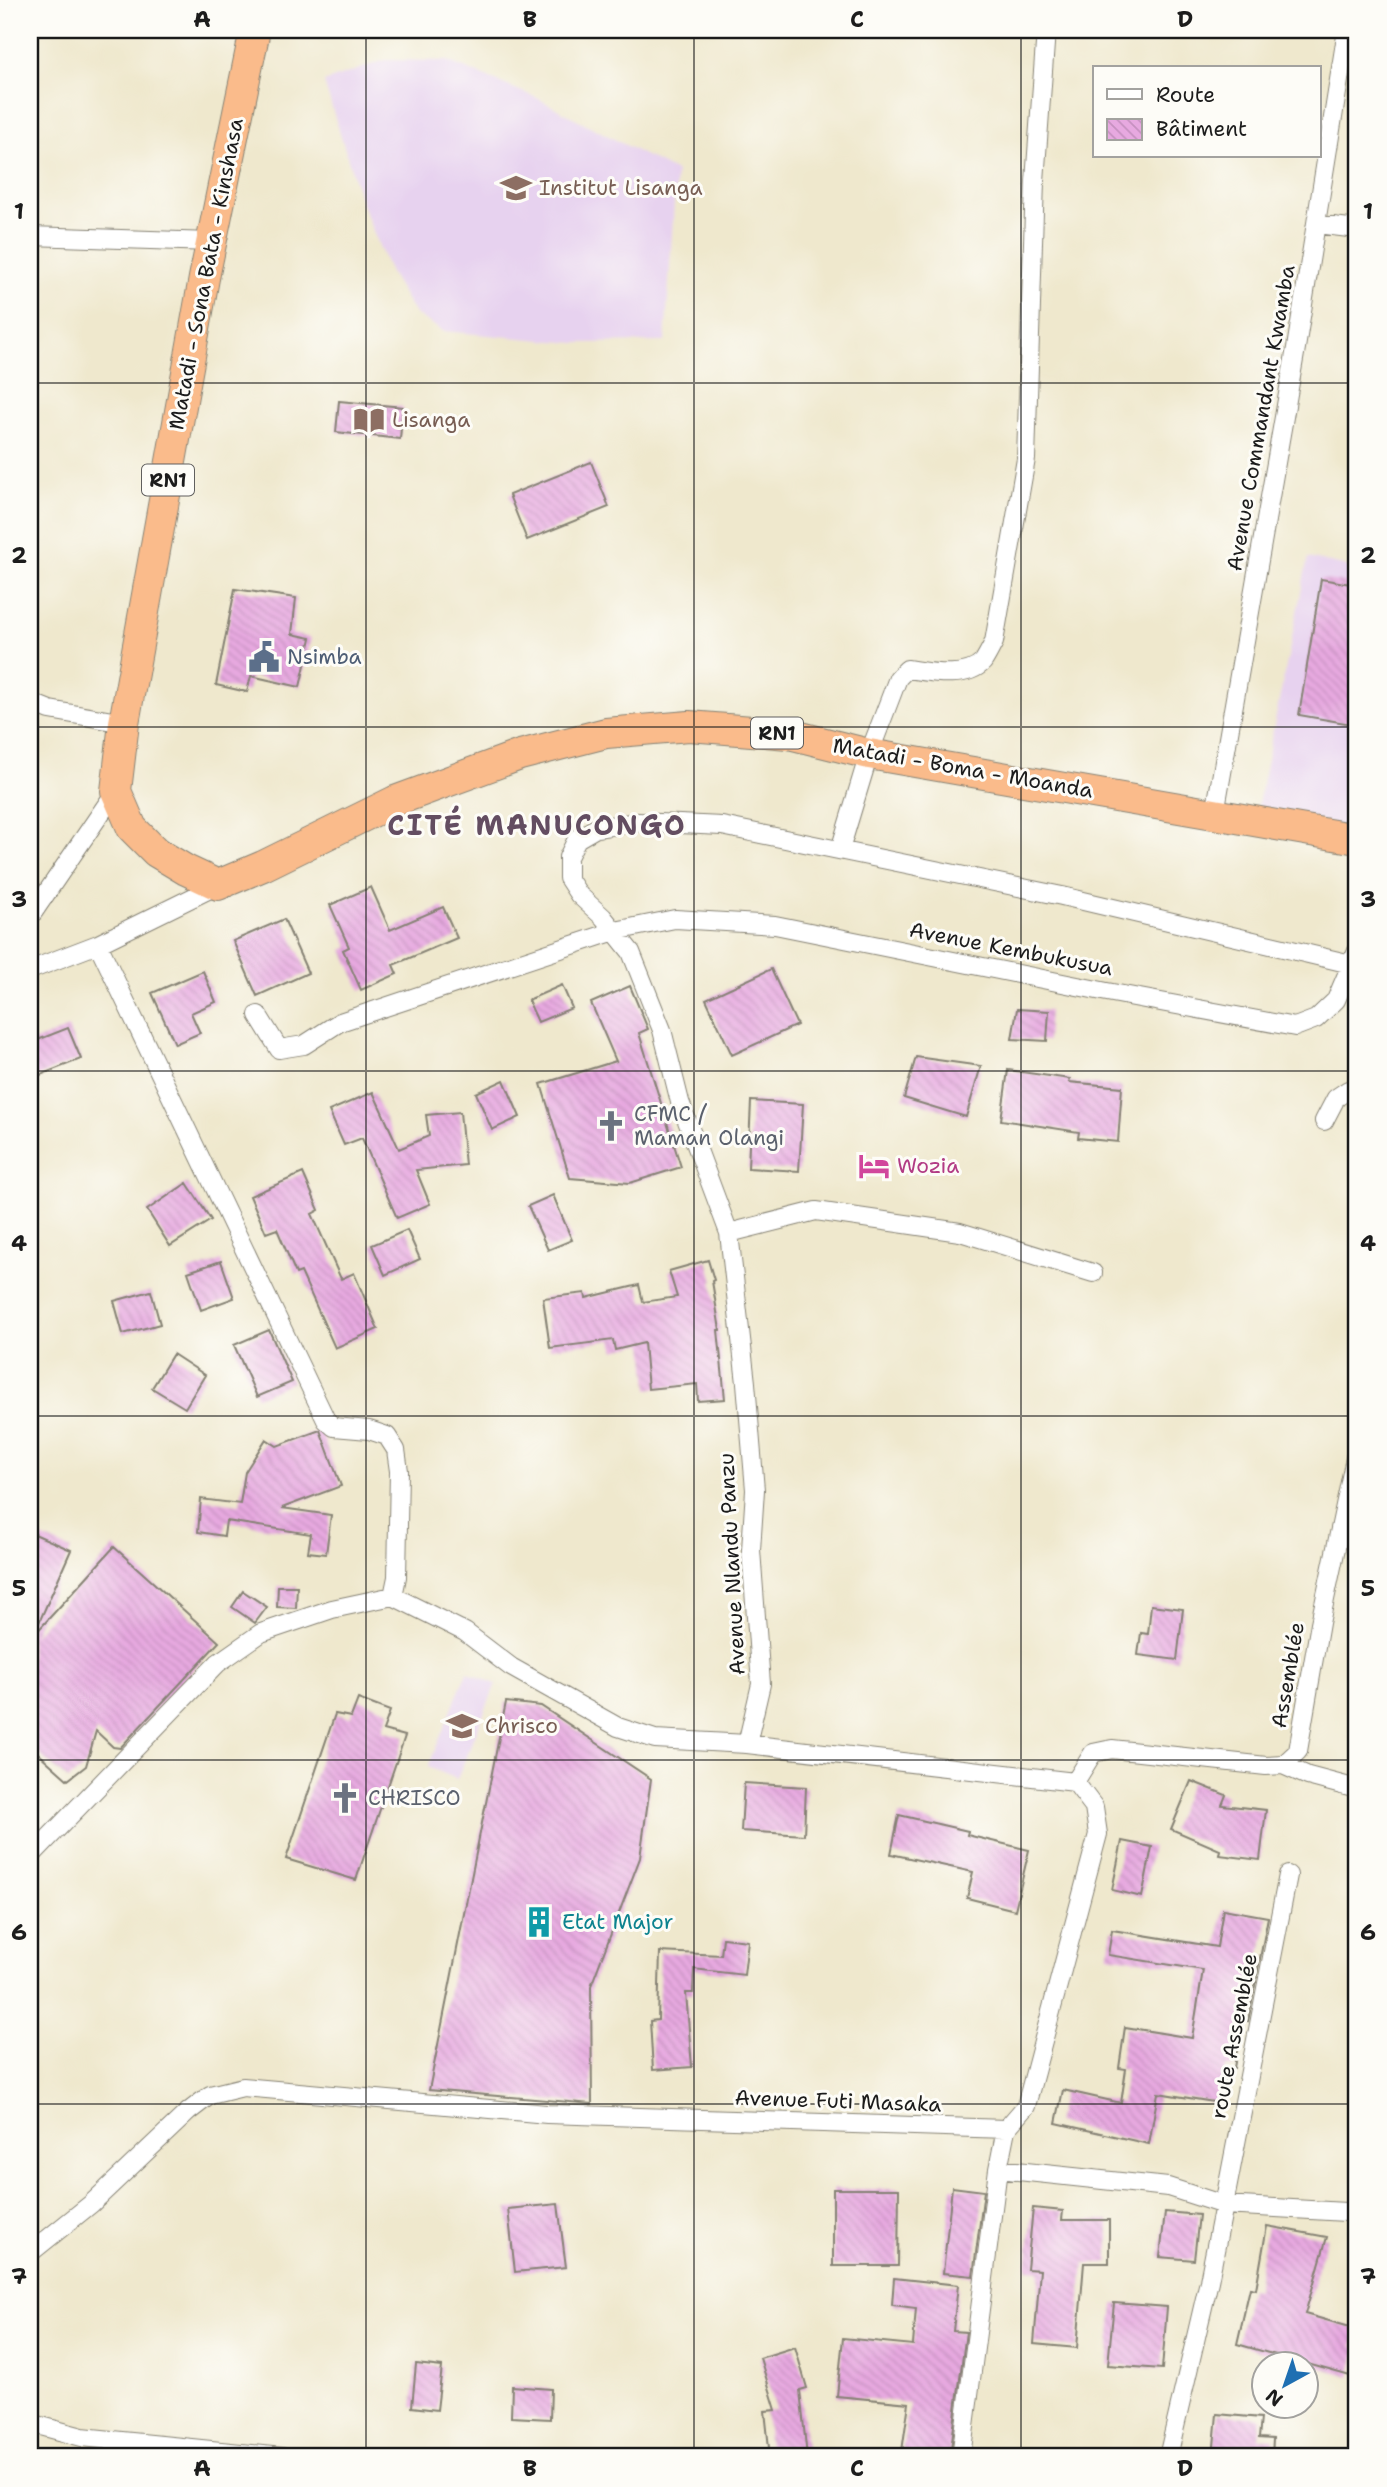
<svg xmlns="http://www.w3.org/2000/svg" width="1387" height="2487" font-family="'Shantell Sans',sans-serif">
  <defs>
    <pattern id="building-back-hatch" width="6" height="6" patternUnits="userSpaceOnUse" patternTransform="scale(1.75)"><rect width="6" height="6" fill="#e7a9e0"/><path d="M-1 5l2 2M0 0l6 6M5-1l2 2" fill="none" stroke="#c691c0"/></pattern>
  </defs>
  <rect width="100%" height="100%" fill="#fdfcf7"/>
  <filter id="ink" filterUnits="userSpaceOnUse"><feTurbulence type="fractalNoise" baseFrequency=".0143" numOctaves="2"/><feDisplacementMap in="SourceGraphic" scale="14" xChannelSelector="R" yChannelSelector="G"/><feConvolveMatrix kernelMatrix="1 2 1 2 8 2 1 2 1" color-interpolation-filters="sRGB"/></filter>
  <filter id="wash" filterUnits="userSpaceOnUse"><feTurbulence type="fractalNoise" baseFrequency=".00686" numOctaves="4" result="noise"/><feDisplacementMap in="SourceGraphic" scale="28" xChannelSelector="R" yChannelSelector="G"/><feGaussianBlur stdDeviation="1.57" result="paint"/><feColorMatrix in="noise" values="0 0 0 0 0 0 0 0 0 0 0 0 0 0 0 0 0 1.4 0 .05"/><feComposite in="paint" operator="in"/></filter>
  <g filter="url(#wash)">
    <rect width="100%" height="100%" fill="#efe8cd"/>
    <path fill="#e7d2ef" d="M 385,60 L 447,61 L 537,98 L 676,172 L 665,342 L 576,343 L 443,331 L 415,314 L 390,273 L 362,204 L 324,82 Z
      M 1308,558 L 1357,569 L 1357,830 L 1257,809 Z
      M 467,1672 L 496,1684 L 457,1779 L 428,1767 Z"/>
    <g id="blocks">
      <path fill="url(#building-back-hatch)" d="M 339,401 L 403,407 L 400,439 L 336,432 Z
        M 591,462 L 609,507 L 527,540 L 509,495 Z
        M 1321,579 L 1357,585 L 1357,725 L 1299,715 Z
        M 235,589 L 296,598 L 292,634 L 311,638 L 300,687 L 251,676 L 247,692 L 216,685 Z
        M 371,887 L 390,930 L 443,907 L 457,938 L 393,965 L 397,974 L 361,990 L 343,950 L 349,947 L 330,905 Z
        M 284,919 L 308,973 L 257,996 L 233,941 Z
        M 771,969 L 797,1025 L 732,1055 L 706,999 Z
        M 203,971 L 216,1002 L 191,1013 L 200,1033 L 175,1044 L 152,993 Z
        M 562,985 L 572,1008 L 538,1022 L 528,1000 Z
        M 630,986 L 648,1029 L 639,1033 L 681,1167 L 630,1183 L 570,1178 L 541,1084 L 616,1061 L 591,1003 Z
        M 1017,1009 L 1049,1011 L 1047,1041 L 1012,1039 Z
        M 68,1028 L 81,1059 L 30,1079 L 30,1043 Z
        M 916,1057 L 981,1066 L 966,1117 L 904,1098 Z
        M 1008,1070 L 1070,1079 L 1069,1082 L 1122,1087 L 1118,1142 L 1078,1138 L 1079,1132 L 1001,1120 Z
        M 504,1080 L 520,1117 L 492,1130 L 476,1093 Z
        M 373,1092 L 399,1149 L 429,1136 L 426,1115 L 460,1112 L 465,1165 L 416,1170 L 430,1204 L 397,1218 L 362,1138 L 344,1145 L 329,1111 Z
        M 751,1101 L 803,1104 L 799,1171 L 748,1168 Z
        M 303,1173 L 319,1210 L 312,1214 L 341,1279 L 354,1273 L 378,1329 L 335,1348 L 301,1272 L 296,1274 L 277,1229 L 266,1233 L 250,1196 Z
        M 187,1183 L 211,1220 L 170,1246 L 147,1210 Z
        M 553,1195 L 572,1240 L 548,1250 L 528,1206 Z
        M 407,1230 L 420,1259 L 385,1275 L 372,1245 Z
        M 708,1260 L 714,1280 L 712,1281 L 720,1330 L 718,1330 L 725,1399 L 698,1401 L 697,1384 L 648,1389 L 644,1343 L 615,1350 L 613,1340 L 550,1348 L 543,1298 L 585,1293 L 586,1298 L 639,1285 L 643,1302 L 677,1297 L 669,1271 Z
        M 221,1261 L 234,1298 L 201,1310 L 188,1272 Z
        M 151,1291 L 160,1324 L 123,1334 L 114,1301 Z
        M 269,1330 L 292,1382 L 257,1397 L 234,1345 Z
        M 173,1354 L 205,1375 L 185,1408 L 152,1388 Z
        M 320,1430 L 341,1486 L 282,1508 L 331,1515 L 326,1554 L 308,1552 L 311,1534 L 226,1521 L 224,1536 L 198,1532 L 201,1499 L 240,1504 L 245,1472 L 266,1439 L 277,1446 Z
        M 30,1532 L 71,1550 L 33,1636 L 114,1547 L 219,1642 L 120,1748 L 113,1747 L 96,1731 L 86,1766 L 68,1780 L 30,1746 Z
        M 278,1586 L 297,1586 L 296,1608 L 277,1607 Z
        M 243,1591 L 267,1607 L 255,1623 L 232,1607 Z
        M 1151,1605 L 1183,1609 L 1177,1660 L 1138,1655 L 1141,1633 L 1148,1634 Z
        M 358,1699 L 390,1711 L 383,1730 L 405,1736 L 356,1880 L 286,1859 L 335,1714 L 351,1717 Z
        M 506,1702 L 541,1706 L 651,1779 L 640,1858 L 591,1986 L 592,2104 L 429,2090 Z
        M 1191,1781 L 1226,1795 L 1222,1805 L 1266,1810 L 1260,1860 L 1219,1855 L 1220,1850 L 1171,1829 Z
        M 744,1783 L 806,1787 L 804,1835 L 741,1831 Z
        M 899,1815 L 968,1831 L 967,1835 L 1029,1850 L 1015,1910 L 967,1898 L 973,1872 L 891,1854 Z
        M 1122,1841 L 1152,1847 L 1142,1897 L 1112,1890 Z
        M 1223,1909 L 1268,1917 L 1248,2021 L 1242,2020 L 1234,2068 L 1226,2067 L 1220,2103 L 1158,2093 L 1149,2144 L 1056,2123 L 1063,2090 L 1121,2103 L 1126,2069 L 1119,2068 L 1125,2027 L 1192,2038 L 1203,1970 L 1108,1955 L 1112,1930 L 1217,1947 Z
        M 723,1938 L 748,1941 L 744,1975 L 694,1969 L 693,1993 L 686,1993 L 692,2067 L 653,2070 L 650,2021 L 658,2020 L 660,1952 L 721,1955 Z
        M 952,2187 L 984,2191 L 973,2276 L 943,2273 Z
        M 833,2189 L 899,2189 L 898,2266 L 833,2266 Z
        M 558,2204 L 566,2267 L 515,2272 L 508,2209 Z
        M 1033,2208 L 1063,2211 L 1062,2220 L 1109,2220 L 1109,2263 L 1084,2263 L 1077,2348 L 1034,2344 L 1040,2270 L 1027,2269 Z
        M 1165,2212 L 1199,2215 L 1194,2260 L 1160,2257 Z
        M 1267,2226 L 1327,2237 L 1305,2314 L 1357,2329 L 1353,2346 L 1357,2347 L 1357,2351 L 1350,2376 L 1237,2344 L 1250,2288 L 1256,2289 Z
        M 894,2278 L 958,2285 L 953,2331 L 966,2332 L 950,2457 L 902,2451 L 909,2403 L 837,2396 L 843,2338 L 913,2345 L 916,2308 L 892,2305 Z
        M 1114,2303 L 1167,2307 L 1162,2369 L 1108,2365 Z
        M 795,2347 L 807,2388 L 800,2390 L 807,2457 L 770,2457 L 765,2411 L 776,2410 L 760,2358 Z
        M 416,2364 L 442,2367 L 437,2410 L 412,2407 Z
        M 512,2386 L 551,2389 L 550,2419 L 511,2417 Z
        M 1217,2414 L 1261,2418 L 1259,2438 L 1273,2439 L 1272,2457 L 1213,2457 Z"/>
    </g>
  </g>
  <g filter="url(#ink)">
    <use href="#blocks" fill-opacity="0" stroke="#868274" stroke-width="2"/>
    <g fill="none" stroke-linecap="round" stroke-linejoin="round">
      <defs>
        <path id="minor" d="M 1317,224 L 1357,229
          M 30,236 L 211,242
          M 30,702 L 50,710 L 124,723
          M 1215,813 L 1296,348 L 1347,30
          M 840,850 L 869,754 L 898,678 L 907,669 C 929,672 966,680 983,662 C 987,656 991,648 994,642 L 1026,459 L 1035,181 L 1046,30
          M 30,917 L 116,791
          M 98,944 L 326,1420 L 334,1427 L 369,1430 L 387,1436 L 396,1450 L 399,1471 L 397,1577 L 393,1596
          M 30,970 L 98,944 L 218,885
          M 258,1015 L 279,1049 L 304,1045 L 340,1022 L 615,931 L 675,919 L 775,925 L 1107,992 L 1295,1027 L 1316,1019 L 1336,1000 L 1357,951
          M 1324,1121 L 1336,1098 L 1348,1090 L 1357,1091
          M 729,1233 L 816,1211 L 960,1232 L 1093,1273
          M 1283,1765 L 1308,1776 L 1357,1789
          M 1075,1782 L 1093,1753 L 1112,1749 L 1266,1766 L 1283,1765 L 1298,1751 L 1320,1623 L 1357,1449
          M 30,1857 L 218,1663 L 261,1633 L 332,1609 L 393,1596 L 465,1632 L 511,1667 L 618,1727 L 655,1739 L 747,1744 L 761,1684 L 751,1550 L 755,1490 L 746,1383 L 729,1233 L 680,1102 L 662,1030 L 631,952 L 603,917 L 579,895 L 568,878 L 568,857 L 577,839 L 596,828 L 638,822 L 722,826 L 1062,896 L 1351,964
          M 1288,1875 L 1224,2205 L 1346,2212
          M 998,2169 L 1168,2187 L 1224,2205 L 1209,2281 L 1168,2457
          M 30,2253 L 91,2204 L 188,2112 L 210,2095 L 243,2087 L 547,2114 L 1006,2129 L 1026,2106 L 1098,1834 L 1094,1807 L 1075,1782 L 747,1744
          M 30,2423 L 82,2437 L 282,2457
          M 961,2457 L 998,2169 L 1006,2129"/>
        <path id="trunk" d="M 255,30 L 204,278 L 124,723 L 116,791 L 132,828 L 156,852 L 186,870 L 218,885 L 263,866 L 395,801 L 520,755 L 606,733 L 689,726 L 789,734 L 869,754 L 1357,839"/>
      </defs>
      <use href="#minor" stroke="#868274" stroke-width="20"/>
      <use href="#trunk" stroke="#868274" stroke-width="32"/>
      <use href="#minor" stroke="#fff" stroke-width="18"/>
      <use href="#trunk" stroke="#fabb8b" stroke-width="30"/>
    </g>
  </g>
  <path fill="none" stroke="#1c1c1c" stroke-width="2" stroke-opacity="0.55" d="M 366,30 L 366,2457M 694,30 L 694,2457M 1021,30 L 1021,2457M 30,383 L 1357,383M 30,727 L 1357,727M 30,1071 L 1357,1071M 30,1416 L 1357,1416M 30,1760 L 1357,1760M 30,2104 L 1357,2104"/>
  <defs>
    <symbol id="school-bare" viewBox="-9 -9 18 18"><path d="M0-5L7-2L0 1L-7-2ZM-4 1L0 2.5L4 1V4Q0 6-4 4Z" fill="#8d6e63" stroke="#fdfcf7" stroke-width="2.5" paint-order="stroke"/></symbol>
    <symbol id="library-bare" viewBox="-9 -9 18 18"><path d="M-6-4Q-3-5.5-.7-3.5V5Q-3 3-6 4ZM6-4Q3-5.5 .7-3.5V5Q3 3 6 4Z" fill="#8d6e63" stroke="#fdfcf7" stroke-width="2.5" paint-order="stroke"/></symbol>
    <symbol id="civic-bare" viewBox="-9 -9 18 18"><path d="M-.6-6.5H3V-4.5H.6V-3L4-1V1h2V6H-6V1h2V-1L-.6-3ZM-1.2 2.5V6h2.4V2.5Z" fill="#5c6f8a" stroke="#fdfcf7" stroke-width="2.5" paint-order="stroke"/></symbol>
    <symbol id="church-bare" viewBox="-9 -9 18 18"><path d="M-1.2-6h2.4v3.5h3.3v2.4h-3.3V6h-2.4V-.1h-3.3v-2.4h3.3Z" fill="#6b7280" stroke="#fdfcf7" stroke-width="2.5" paint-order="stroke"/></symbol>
    <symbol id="hotel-bare" viewBox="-9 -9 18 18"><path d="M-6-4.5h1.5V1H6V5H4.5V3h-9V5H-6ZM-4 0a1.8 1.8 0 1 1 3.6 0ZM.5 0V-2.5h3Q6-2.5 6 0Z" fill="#d1479c" stroke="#fdfcf7" stroke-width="2.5" paint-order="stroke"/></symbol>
    <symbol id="building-bare" viewBox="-9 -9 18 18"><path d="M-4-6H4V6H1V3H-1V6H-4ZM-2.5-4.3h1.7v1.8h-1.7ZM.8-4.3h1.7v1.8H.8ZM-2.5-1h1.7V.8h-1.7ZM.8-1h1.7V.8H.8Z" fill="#0f9aa8" stroke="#fdfcf7" stroke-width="2.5" paint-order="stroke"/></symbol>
  </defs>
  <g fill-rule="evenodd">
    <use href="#school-bare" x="494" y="166" width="44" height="44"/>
    <use href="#library-bare" x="347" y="398" width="44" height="44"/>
    <use href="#civic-bare" x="242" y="635" width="44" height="44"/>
    <use href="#church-bare" x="589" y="1104" width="44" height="44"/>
    <use href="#hotel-bare" x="852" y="1144" width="44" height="44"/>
    <use href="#school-bare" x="440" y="1704" width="44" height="44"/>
    <use href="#church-bare" x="323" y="1776" width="44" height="44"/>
    <use href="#building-bare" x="517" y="1900" width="44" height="44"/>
  </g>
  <g text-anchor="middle" stroke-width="6" stroke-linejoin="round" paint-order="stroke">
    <g fill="#fdfcf7" stroke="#605f5e" stroke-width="2">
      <rect x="142" y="464.5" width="52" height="31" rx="5"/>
      <rect x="751" y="717.5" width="52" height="31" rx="5"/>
    </g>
    <g font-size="19" font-weight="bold" fill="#1c1c1c">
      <text x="168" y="487">RN1</text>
      <text x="777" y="740">RN1</text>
    </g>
    <g font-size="21" fill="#785e54" stroke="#fdfcf7" text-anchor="start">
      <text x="539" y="195">Institut Lisanga</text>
      <text x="392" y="427">Lisanga</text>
      <text x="485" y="1733">Chrisco</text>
    </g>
    <g font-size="21" fill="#1c1c1c" stroke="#fdfcf7">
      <text transform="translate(206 274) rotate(-79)" y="7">Matadi - Sona Bata - Kinshasa</text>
      <text transform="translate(1261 418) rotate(-80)" y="7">Avenue Commandant Kwamba</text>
      <text transform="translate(963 768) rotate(10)" y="7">Matadi - Boma - Moanda</text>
      <text transform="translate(1011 949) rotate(11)" y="7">Avenue Kembukusua</text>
      <text transform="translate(732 1564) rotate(-93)" y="7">Avenue Nlandu Panzu</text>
      <text transform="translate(1288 1675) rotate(-80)" y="7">Assemblée</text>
      <text transform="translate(1234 2036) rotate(-79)" y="7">route Assemblée</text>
      <text transform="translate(838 2101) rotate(2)" y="7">Avenue Futi Masaka</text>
    </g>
    <g font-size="21" fill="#4e5e75" stroke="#fdfcf7" text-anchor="start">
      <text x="287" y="664">Nsimba</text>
    </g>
    <g font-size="21" fill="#5b616d" stroke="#fdfcf7" text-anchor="start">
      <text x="634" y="1121">CFMC /<tspan x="634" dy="24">Maman Olangi</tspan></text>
      <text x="368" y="1805">CHRISCO</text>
    </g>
    <g font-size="21" fill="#b23c85" stroke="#fdfcf7" text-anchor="start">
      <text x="897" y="1173">Wozia</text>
    </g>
    <g font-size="21" fill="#0d838f" stroke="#fdfcf7" text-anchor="start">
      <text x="562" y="1929">Etat Major</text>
    </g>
    <g font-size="28" font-weight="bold" letter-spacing="2" fill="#634d61" stroke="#fdfcf7">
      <text x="537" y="835">CITÉ MANUCONGO</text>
    </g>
  </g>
  <rect width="1387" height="2487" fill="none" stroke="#fdfcf7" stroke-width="77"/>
  <rect x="1093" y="66" width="228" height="91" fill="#fdfcf7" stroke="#a3a29f" stroke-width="2"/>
  <rect x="1107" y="89" width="35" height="10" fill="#ffffff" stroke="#a3a29f" stroke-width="2"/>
  <text x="1156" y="102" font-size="21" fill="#1c1c1c">Route</text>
  <rect x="1107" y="119" width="35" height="21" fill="url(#building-back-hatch)" stroke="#a3a29f" stroke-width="2"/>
  <text x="1156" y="136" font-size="21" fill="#1c1c1c">Bâtiment</text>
  <g transform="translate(1285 2385) rotate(220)"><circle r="33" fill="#fdfcf7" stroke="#a3a29f" stroke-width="2"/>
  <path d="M0-5L12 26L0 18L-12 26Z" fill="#1f6fb2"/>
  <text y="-10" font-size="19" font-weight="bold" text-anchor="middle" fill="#1c1c1c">N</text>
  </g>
  <rect x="38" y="38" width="1310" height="2410" fill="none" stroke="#1c1c1c" stroke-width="2.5"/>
  <g font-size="23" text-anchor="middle" font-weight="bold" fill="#1c1c1c">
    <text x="202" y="27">A</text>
    <text x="530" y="27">B</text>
    <text x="857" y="27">C</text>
    <text x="1185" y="27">D</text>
    <text x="19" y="219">1</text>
    <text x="1368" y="219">1</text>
    <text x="19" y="563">2</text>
    <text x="1368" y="563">2</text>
    <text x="19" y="907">3</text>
    <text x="1368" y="907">3</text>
    <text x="19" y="1251">4</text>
    <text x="1368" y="1251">4</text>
    <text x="19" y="1596">5</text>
    <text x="1368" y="1596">5</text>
    <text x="19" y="1940">6</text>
    <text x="1368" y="1940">6</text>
    <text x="19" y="2284">7</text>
    <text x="1368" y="2284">7</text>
    <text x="202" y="2476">A</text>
    <text x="530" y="2476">B</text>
    <text x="857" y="2476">C</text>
    <text x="1185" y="2476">D</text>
  </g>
</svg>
